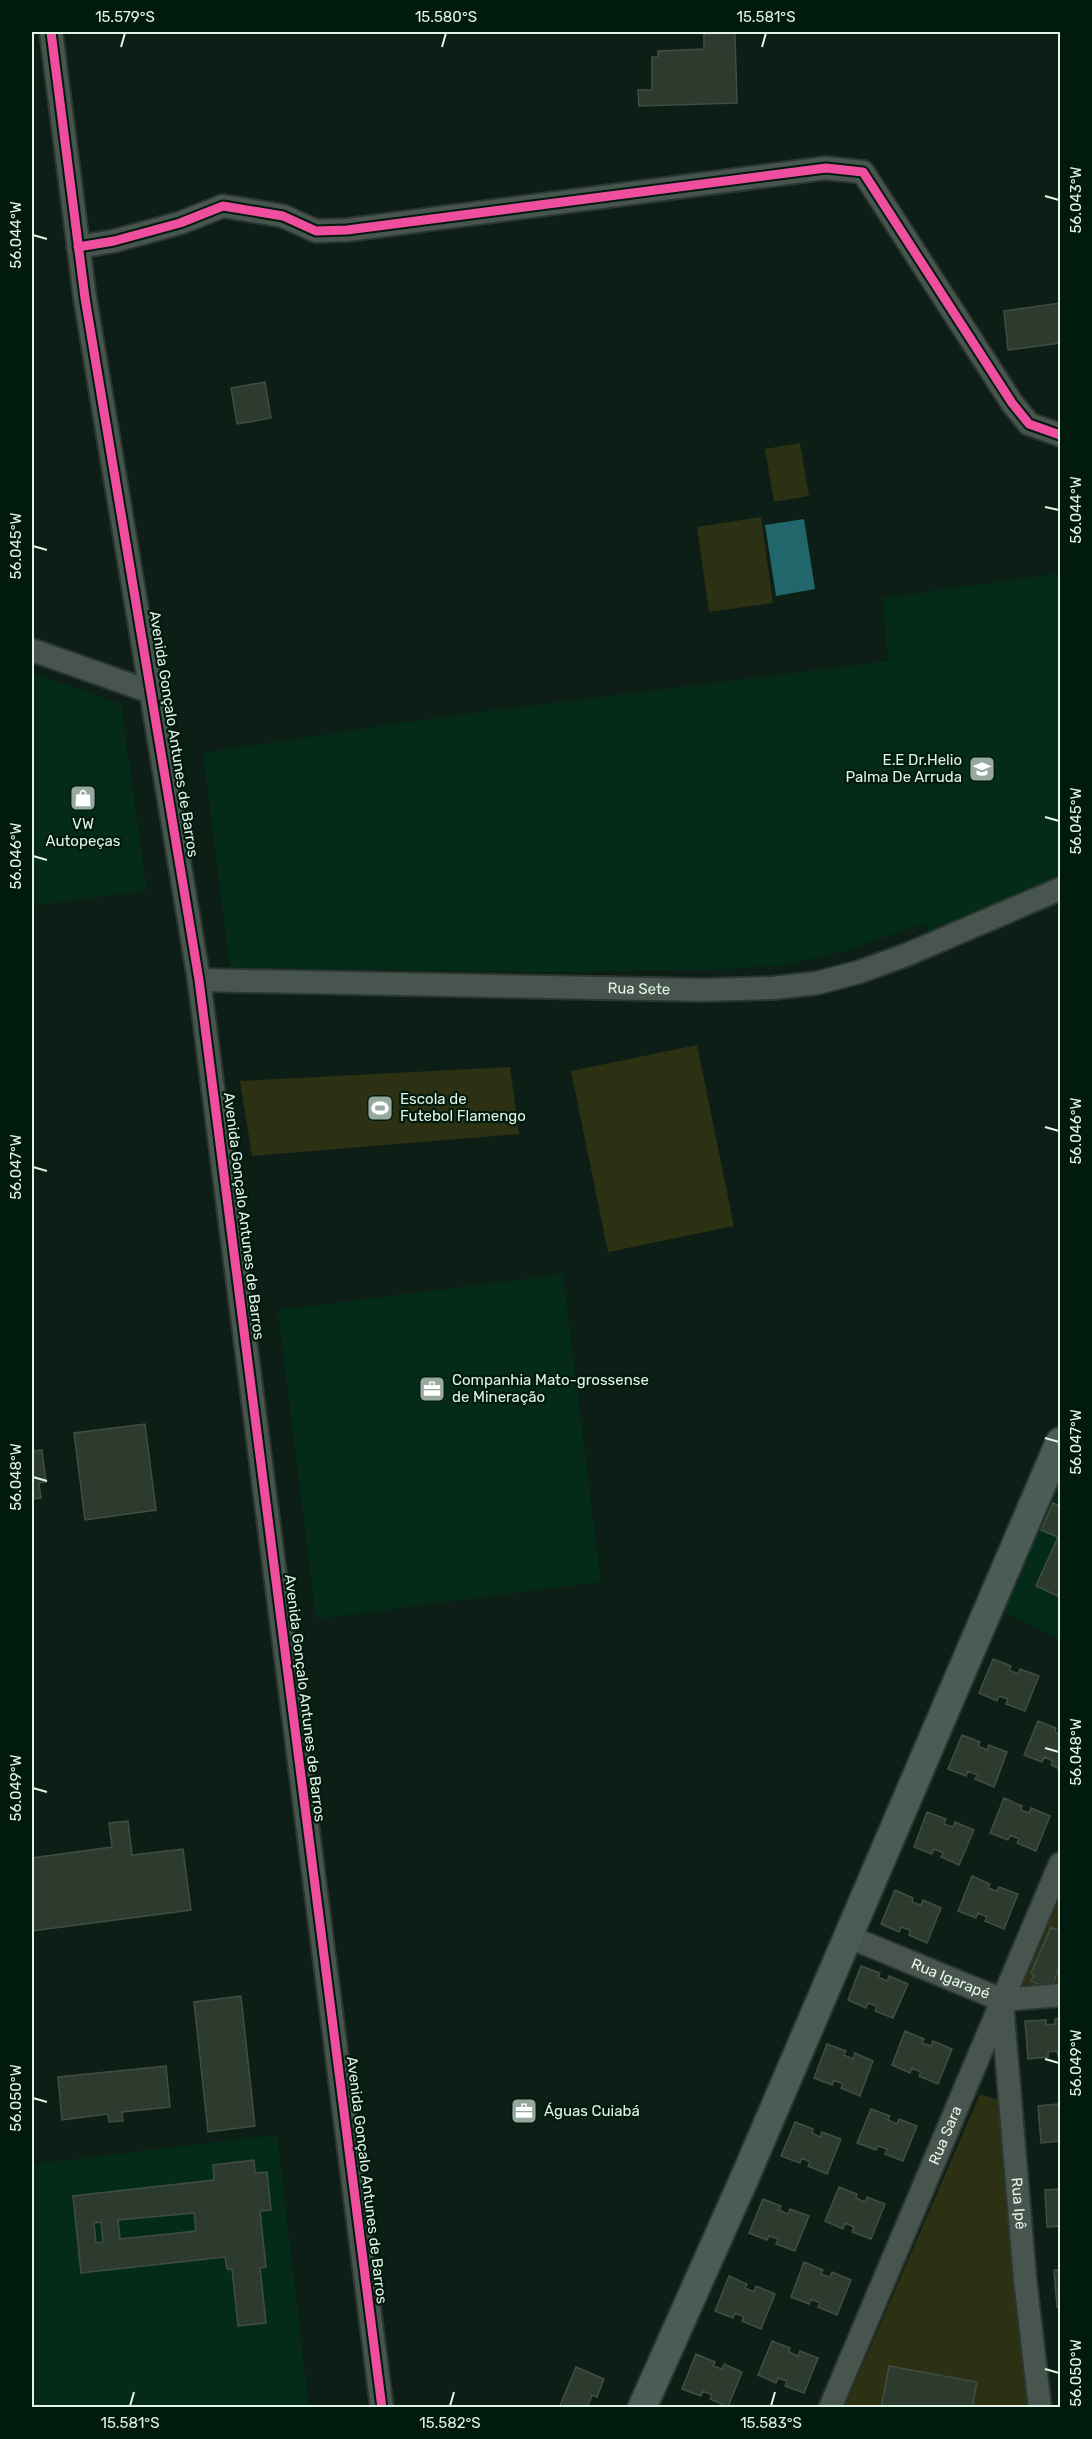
<svg xmlns="http://www.w3.org/2000/svg" width="1092" height="2439" font-family="Rubik,sans-serif">
  <rect width="100%" height="100%" fill="#0c1e15"/>
  <path fill="#042a19" d="M 1060,573 L 1060,877 L 928,933 L 926,923 L 842,952 L 784,965 L 732,969 L 553,972 L 230,968 L 203,753 L 455,715 L 888,661 L 883,598 Z
    M 32,673 L 121,704 L 147,891 L 32,906 Z
    M 563,1274 L 601,1582 L 316,1619 L 278,1310 Z
    M 1060,1459 L 1060,1639 L 996,1609 Z
    M 277,2135 L 309,2407 L 32,2407 L 32,2164 Z"/>
  <path fill="#2d3113" d="M 800,443 L 809,496 L 774,502 L 765,449 Z
    M 761,517 L 773,603 L 709,612 L 697,527 Z
    M 697,1045 L 734,1226 L 608,1252 L 571,1071 Z
    M 510,1067 L 519,1134 L 252,1156 L 240,1081 Z
    M 1060,1892 L 1060,1990 L 1025,1990 L 1021,1983 Z
    M 980,2094 L 998,2100 L 1030,2407 L 844,2408 Z"/>
  <path fill="#21666b" d="M 804,519 L 815,589 L 776,596 L 765,525 Z"/>
  <path fill="#2d3a2e" stroke="#414d44" stroke-width="1.5" fill-rule="evenodd" d="M 735,33 L 737,103 L 639,106 L 638,90 L 652,90 L 652,57 L 658,57 L 658,51 L 704,49 L 704,34 Z
    M 1060,303 L 1060,343 L 1008,350 L 1004,311 Z
    M 265,382 L 271,418 L 237,424 L 231,388 Z
    M 145,1424 L 156,1510 L 85,1520 L 74,1433 Z
    M 42,1450 L 46,1482 L 39,1483 L 41,1498 L 32,1499 L 32,1451 Z
    M 1053,1503 L 1060,1506 L 1060,1597 L 1036,1586 L 1058,1537 L 1041,1530 Z
    M 993,1659 L 1011,1666 L 1009,1670 L 1018,1674 L 1020,1669 L 1039,1676 L 1025,1711 L 1006,1704 L 1008,1699 L 999,1696 L 997,1701 L 979,1693 Z
    M 1038,1721 L 1056,1728 L 1055,1732 L 1060,1735 L 1060,1769 L 1051,1765 L 1053,1761 L 1044,1757 L 1042,1762 L 1024,1755 Z
    M 962,1735 L 980,1742 L 978,1746 L 987,1750 L 989,1745 L 1007,1752 L 994,1787 L 975,1779 L 977,1775 L 968,1771 L 966,1776 L 948,1769 Z
    M 1004,1798 L 1022,1806 L 1021,1810 L 1029,1813 L 1031,1808 L 1050,1816 L 1036,1851 L 1017,1843 L 1019,1839 L 1010,1835 L 1008,1840 L 990,1833 Z
    M 927,1812 L 946,1819 L 944,1824 L 953,1827 L 955,1822 L 974,1830 L 959,1865 L 941,1857 L 943,1853 L 934,1849 L 932,1854 L 914,1847 Z
    M 128,1821 L 132,1855 L 183,1849 L 191,1910 L 32,1931 L 32,1858 L 112,1847 L 109,1823 Z
    M 972,1876 L 990,1884 L 988,1888 L 997,1891 L 999,1887 L 1018,1894 L 1004,1929 L 985,1921 L 987,1917 L 978,1913 L 976,1918 L 958,1911 Z
    M 895,1890 L 913,1898 L 912,1902 L 921,1905 L 923,1900 L 941,1908 L 927,1943 L 909,1935 L 910,1930 L 901,1927 L 899,1932 L 881,1924 Z
    M 1051,1927 L 1060,1931 L 1060,1965 L 1053,1984 L 1049,1983 L 1047,1988 L 1031,1981 L 1034,1975 L 1031,1973 Z
    M 861,1966 L 880,1973 L 878,1977 L 887,1981 L 889,1976 L 908,1984 L 893,2018 L 875,2011 L 877,2006 L 868,2003 L 866,2008 L 848,2000 Z
    M 241,1996 L 255,2126 L 208,2132 L 194,2002 Z
    M 1060,2018 L 1060,2055 L 1058,2056 L 1057,2051 L 1048,2052 L 1048,2057 L 1028,2059 L 1025,2021 L 1046,2020 L 1046,2025 L 1055,2024 L 1055,2019 Z
    M 905,2031 L 924,2039 L 922,2043 L 931,2046 L 933,2041 L 952,2049 L 938,2084 L 919,2076 L 921,2072 L 912,2068 L 910,2073 L 892,2065 Z
    M 827,2044 L 846,2051 L 844,2055 L 853,2059 L 855,2053 L 873,2061 L 860,2096 L 841,2088 L 843,2084 L 834,2080 L 832,2085 L 814,2078 Z
    M 166,2066 L 170,2107 L 122,2112 L 123,2121 L 109,2122 L 108,2114 L 62,2120 L 58,2077 Z
    M 1058,2104 L 1059,2109 L 1060,2109 L 1060,2141 L 1041,2143 L 1038,2106 Z
    M 871,2109 L 890,2116 L 888,2120 L 897,2124 L 899,2119 L 917,2126 L 903,2161 L 885,2154 L 887,2149 L 878,2146 L 876,2150 L 857,2143 Z
    M 795,2122 L 813,2129 L 812,2133 L 820,2137 L 822,2132 L 841,2139 L 827,2174 L 808,2166 L 810,2162 L 802,2158 L 800,2163 L 781,2156 Z
    M 254,2160 L 255,2173 L 267,2172 L 271,2210 L 260,2211 L 266,2267 L 260,2268 L 266,2323 L 238,2326 L 232,2269 L 227,2269 L 225,2257 L 81,2273 L 73,2196 L 214,2180 L 213,2165 ZM 194,2213 L 196,2231 L 120,2239 L 118,2220 ZM 101,2222 L 103,2242 L 96,2243 L 94,2223 Z
    M 839,2187 L 857,2194 L 856,2198 L 865,2202 L 867,2197 L 885,2204 L 871,2239 L 852,2232 L 854,2227 L 845,2223 L 843,2229 L 825,2221 Z
    M 1060,2189 L 1060,2226 L 1047,2227 L 1045,2190 Z
    M 763,2199 L 781,2206 L 779,2210 L 788,2214 L 790,2209 L 809,2216 L 795,2251 L 776,2244 L 778,2239 L 769,2236 L 767,2240 L 749,2233 Z
    M 804,2262 L 823,2270 L 821,2274 L 830,2277 L 832,2272 L 851,2280 L 837,2315 L 818,2307 L 820,2303 L 811,2299 L 809,2304 L 791,2297 Z
    M 1054,2270 L 1060,2270 L 1060,2307 L 1057,2307 Z
    M 729,2276 L 747,2284 L 745,2288 L 754,2292 L 756,2286 L 775,2294 L 761,2329 L 742,2321 L 744,2317 L 735,2313 L 733,2318 L 715,2311 Z
    M 772,2341 L 790,2348 L 789,2352 L 798,2356 L 800,2351 L 818,2358 L 804,2393 L 785,2386 L 787,2381 L 778,2378 L 776,2383 L 758,2375 Z
    M 696,2354 L 715,2362 L 713,2366 L 722,2369 L 724,2364 L 742,2372 L 728,2407 L 710,2399 L 712,2395 L 703,2391 L 701,2396 L 682,2389 Z
    M 889,2366 L 977,2382 L 972,2408 L 881,2408 Z
    M 576,2367 L 604,2379 L 597,2397 L 592,2395 L 587,2408 L 559,2408 Z"/>
  <g fill="none" stroke-linecap="round" stroke-linejoin="round">
    <defs>
      <g id="minor">
        <path d="M 51,32 L 85,298 L 199,980 L 382,2408"/>
        <path d="M 78,247 L 114,241 L 180,223 L 223,206 L 283,216 L 316,231 L 347,230 L 826,168 L 863,172 L 1012,403 L 1029,424 L 1060,435"/>
        <path d="M 32,650 L 151,692"/>
        <path id="s1" d="M 199,980 L 702,990 L 773,988 L 817,983 L 859,972 L 906,955 L 1060,889"/>
        <path id="s2" d="M 847,1936 L 1002,2000 L 1060,1995"/>
        <path id="s3" d="M 1002,2003 L 1025,2279 L 1040,2408"/>
        <path id="s4" d="M 830,2408 L 1060,1864"/>
      </g>
      <path id="major" d="M 642,2408 L 745,2177 L 1060,1442"/>
    </defs>
    <use href="#minor" stroke="#2b3630" stroke-width="26"/>
    <use href="#major" stroke="#2b3630" stroke-width="32"/>
    <use href="#minor" stroke="#48554e" stroke-width="22"/>
    <use href="#major" stroke="#4b5c56" stroke-width="28"/>
    <defs>
      <path id="cycleway" d="M 51,32 L 85,298 L 199,980 L 382,2408
        M 78,247 L 114,241 L 180,223 L 223,206 L 283,216 L 316,231 L 347,230 L 826,168 L 863,172 L 1012,403 L 1029,424 L 1060,435"/>
    </defs>
    <use href="#cycleway" stroke="#001b0d" stroke-width="13"/>
    <use href="#cycleway" stroke="#ef4d9e" stroke-width="9"/>
  </g>
  <path fill="none" stroke="#e2f3e8" stroke-width="2" d="M 121,47 L 125,33M 442,47 L 446,33M 762,47 L 766,33M 1045,196 L 1059,200M 33,235 L 47,239M 1045,507 L 1059,510M 33,546 L 47,550M 1045,817 L 1059,821M 33,856 L 47,860M 1045,1127 L 1059,1131M 33,1167 L 47,1171M 1045,1438 L 1059,1442M 33,1477 L 47,1481M 1045,1748 L 1059,1752M 33,1788 L 47,1792M 1045,2059 L 1059,2063M 33,2098 L 47,2102M 1045,2369 L 1059,2373M 130,2406 L 134,2392M 450,2406 L 454,2392M 771,2406 L 775,2392"/>
  <defs>
    <symbol id="school-square" viewBox="-11 -11 22 22"><rect x="-9" y="-9" width="18" height="18" rx="4" fill="#97a89e" stroke="#001b0d"/><path d="M0-5L7-2L0 1L-7-2ZM-4 1L0 2.5L4 1V4Q0 6-4 4Z" fill="#fff"/></symbol>
    <symbol id="shop-square" viewBox="-11 -11 22 22"><rect x="-9" y="-9" width="18" height="18" rx="4" fill="#97a89e" stroke="#001b0d"/><path d="M-5-2.5h2.3a2.7 3.5 0 0 1 5.4 0H5L5.5 6h-11ZM-1.5-2.5h3a1.5 2.3 0 0 0-3 0Z" fill="#fff"/></symbol>
    <symbol id="stadium-square" viewBox="-11 -11 22 22"><rect x="-9" y="-9" width="18" height="18" rx="4" fill="#97a89e" stroke="#001b0d"/><path d="M0-5a6.5 5 0 1 0 0 10a6.5 5 0 1 0 0-10ZM-3.5-1.8h7v3.6h-7Z" fill="#fff"/></symbol>
    <symbol id="office-square" viewBox="-11 -11 22 22"><rect x="-9" y="-9" width="18" height="18" rx="4" fill="#97a89e" stroke="#001b0d"/><path d="M-6-3h4V-5.5h4V-3h4V5H-6ZM-1-4.5V-3h2v-1.5ZM-6 0V1H6V0Z" fill="#fff"/></symbol>
  </defs>
  <g fill-rule="evenodd">
    <use href="#school-square" x="967" y="754" width="30" height="30"/>
    <use href="#shop-square" x="68" y="783" width="30" height="30"/>
    <use href="#stadium-square" x="365" y="1093" width="30" height="30"/>
    <use href="#office-square" x="417" y="1374" width="30" height="30"/>
    <use href="#office-square" x="509" y="2096" width="30" height="30"/>
  </g>
  <g text-anchor="middle" stroke-width="4.5" stroke-linejoin="round" paint-order="stroke">
    <g font-size="15" fill="#e2f3e8" stroke="#001b0d">
      <text transform="translate(174 734) rotate(81)" y="5">Avenida Gonçalo Antunes de Barros</text>
      <text dy="5" stroke="none"><textPath href="#s1" startOffset="440">Rua Sete</textPath></text>
      <text transform="translate(244 1216) rotate(83)" y="5">Avenida Gonçalo Antunes de Barros</text>
      <text transform="translate(305 1698) rotate(83)" y="5">Avenida Gonçalo Antunes de Barros</text>
      <text dy="5" stroke="none"><textPath href="#s2" startOffset="112">Rua Igarapé</textPath></text>
      <text dy="5" stroke="none"><textPath href="#s4" startOffset="296">Rua Sara</textPath></text>
      <text transform="translate(367 2180) rotate(83)" y="5">Avenida Gonçalo Antunes de Barros</text>
      <text dy="5" stroke="none"><textPath href="#s3" startOffset="201">Rua Ipê</textPath></text>
    </g>
    <g font-size="15" fill="#e2f3e8" stroke="#001b0d" text-anchor="start">
      <text x="962" y="765" text-anchor="end">E.E Dr.Helio<tspan x="962" dy="17">Palma De Arruda</tspan></text>
      <text x="83" y="829" text-anchor="middle">VW<tspan x="83" dy="17">Autopeças</tspan></text>
      <text x="400" y="1104">Escola de<tspan x="400" dy="17">Futebol Flamengo</tspan></text>
      <text x="452" y="1385">Companhia Mato-grossense<tspan x="452" dy="17">de Mineração</tspan></text>
      <text x="544" y="2116">Águas Cuiabá</text>
    </g>
  </g>
  <rect width="1092" height="2439" fill="none" stroke="#001b0d" stroke-width="66"/>
  <rect x="33" y="33" width="1026" height="2373" fill="none" stroke="#e2f3e8" stroke-width="2"/>
  <g font-size="15" text-anchor="middle" fill="#e2f3e8">
    <text x="125" y="22">15.579°S</text>
    <text x="446" y="22">15.580°S</text>
    <text x="766" y="22">15.581°S</text>
    <text transform="translate(1076 200) rotate(-90)" y="5">56.043°W</text>
    <text transform="translate(16 235) rotate(-90)" y="5">56.044°W</text>
    <text transform="translate(1076 510) rotate(-90)" y="5">56.044°W</text>
    <text transform="translate(16 546) rotate(-90)" y="5">56.045°W</text>
    <text transform="translate(1076 821) rotate(-90)" y="5">56.045°W</text>
    <text transform="translate(16 856) rotate(-90)" y="5">56.046°W</text>
    <text transform="translate(1076 1131) rotate(-90)" y="5">56.046°W</text>
    <text transform="translate(16 1167) rotate(-90)" y="5">56.047°W</text>
    <text transform="translate(1076 1442) rotate(-90)" y="5">56.047°W</text>
    <text transform="translate(16 1477) rotate(-90)" y="5">56.048°W</text>
    <text transform="translate(1076 1752) rotate(-90)" y="5">56.048°W</text>
    <text transform="translate(16 1788) rotate(-90)" y="5">56.049°W</text>
    <text transform="translate(1076 2063) rotate(-90)" y="5">56.049°W</text>
    <text transform="translate(16 2098) rotate(-90)" y="5">56.050°W</text>
    <text transform="translate(1076 2373) rotate(-90)" y="5">56.050°W</text>
    <text x="130" y="2428">15.581°S</text>
    <text x="450" y="2428">15.582°S</text>
    <text x="771" y="2428">15.583°S</text>
  </g>
</svg>
